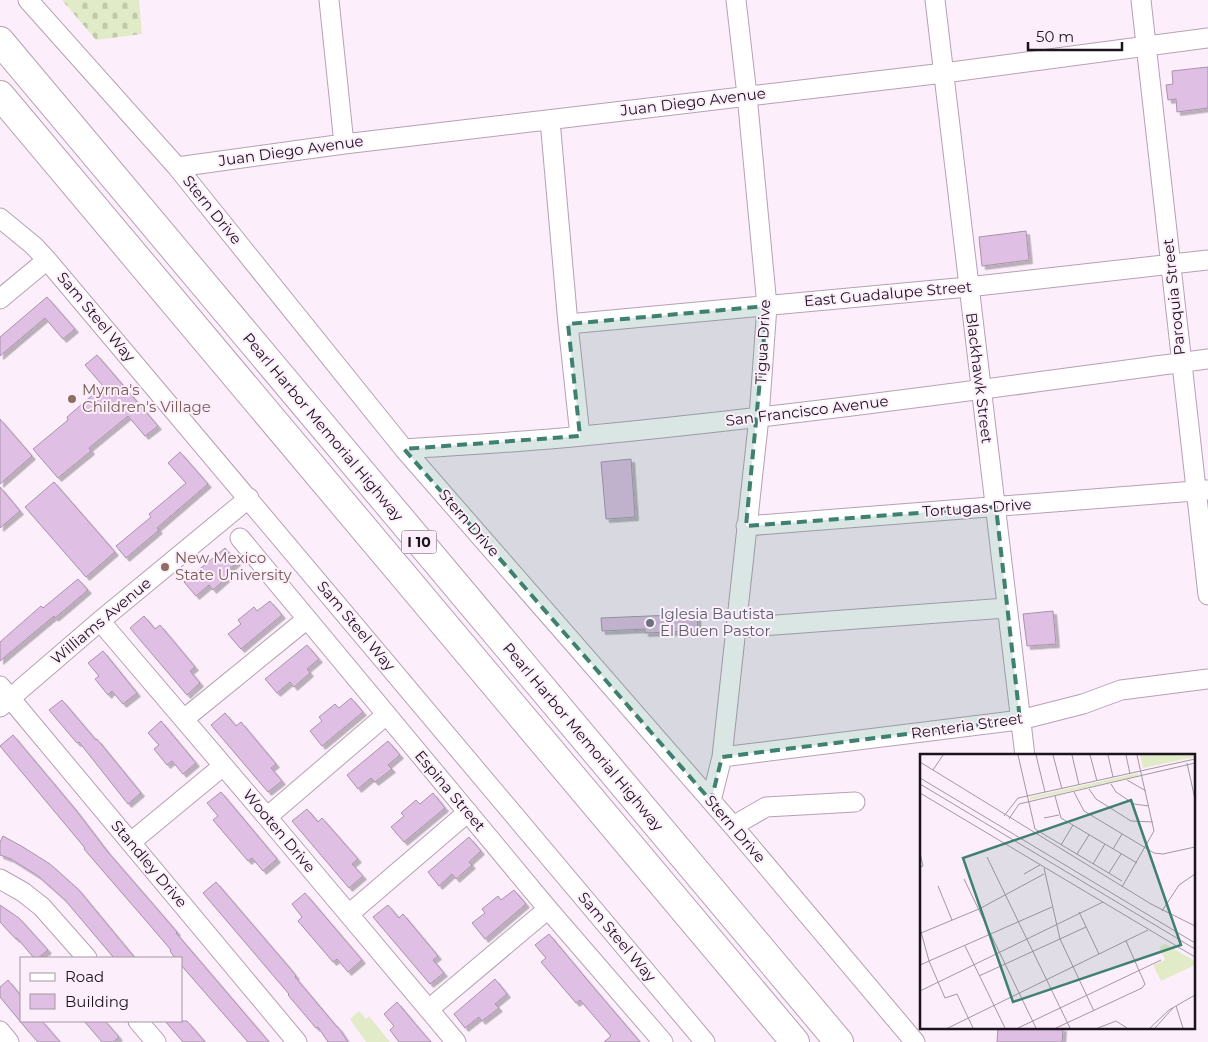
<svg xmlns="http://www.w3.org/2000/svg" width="1208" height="1042" font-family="Montserrat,sans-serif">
  <defs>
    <pattern id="cemetery-stones" width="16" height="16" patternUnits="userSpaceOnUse" patternTransform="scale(1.25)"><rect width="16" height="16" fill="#e2ebc8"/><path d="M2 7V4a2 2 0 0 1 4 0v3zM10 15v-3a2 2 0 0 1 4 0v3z" fill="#c1c9ab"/></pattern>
    <filter id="shadow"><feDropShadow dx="3.5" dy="3.5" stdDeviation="0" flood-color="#0004"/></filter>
  </defs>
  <rect width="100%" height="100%" fill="#fdeefc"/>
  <path fill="#e2ebc8" d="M 359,1011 L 366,1019 L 369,1016 L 390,1042 L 366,1042 L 350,1019 Z"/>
  <path fill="url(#cemetery-stones)" d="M 62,0 L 139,0 L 142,34 L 96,40 Z"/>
  <path fill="#e0bfe4" stroke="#a893ab" filter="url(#shadow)" d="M 1208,67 L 1208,108 L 1177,112 L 1176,99 L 1168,100 L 1166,85 L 1173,84 L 1172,71 Z
    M 1026,231 L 1029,260 L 982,266 L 979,237 Z
    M 47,297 L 75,329 L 63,339 L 45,318 L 0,356 L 0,337 Z
    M 97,355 L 158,426 L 145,436 L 128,416 L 89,448 L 91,451 L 58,478 L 33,449 L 68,420 L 67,417 L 103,386 L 85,365 Z
    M 0,419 L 32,456 L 0,484 Z
    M 180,452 L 208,484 L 157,528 L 159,530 L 126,558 L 116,546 L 151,517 L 149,514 L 186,483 L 168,463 Z
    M 631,459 L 635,517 L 606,519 L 601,462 Z
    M 54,482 L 115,552 L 86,577 L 25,507 Z
    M 0,487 L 20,511 L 0,528 Z
    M 225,548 L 237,562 L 226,572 L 229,576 L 213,590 L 209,585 L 196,596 L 184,582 Z
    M 78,579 L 88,590 L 55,618 L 54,616 L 0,661 L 0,642 L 41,606 L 43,608 Z
    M 270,601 L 282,615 L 241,649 L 228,634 L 241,624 L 238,620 L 254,607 L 257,611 Z
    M 1053,611 L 1056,644 L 1027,646 L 1023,614 Z
    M 697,614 L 698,631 L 645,633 L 645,629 L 602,631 L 601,618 Z
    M 144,616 L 155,629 L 160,625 L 195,667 L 190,671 L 200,683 L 187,695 L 130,628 Z
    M 307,645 L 319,659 L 307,669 L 310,673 L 294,687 L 290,682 L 277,693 L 265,679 Z
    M 103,651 L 137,693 L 123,704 L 112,691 L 108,695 L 95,679 L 99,676 L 88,663 Z
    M 351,698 L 363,712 L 322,746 L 310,731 L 322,721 L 319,717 L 335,704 L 339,708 Z
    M 62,700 L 96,740 L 97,739 L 141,793 L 128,804 L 79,742 L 77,743 L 49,710 Z
    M 225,713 L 236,726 L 241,722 L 276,764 L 271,768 L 282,781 L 268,792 L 211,725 Z
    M 161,721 L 196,763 L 183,774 L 172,761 L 167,765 L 154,749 L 159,745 L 148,733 Z
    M 13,735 L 75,809 L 107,851 L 177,932 L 176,933 L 269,1042 L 248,1042 L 181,965 L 181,958 L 175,958 L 170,951 L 171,950 L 148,923 L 84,849 L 85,848 L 0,746 Z
    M 388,741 L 400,755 L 388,765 L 392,769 L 375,782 L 371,778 L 358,789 L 347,775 Z
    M 221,792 L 277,859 L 263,871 L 252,858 L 248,861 L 213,820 L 218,816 L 207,803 Z
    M 433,793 L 445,808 L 404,842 L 391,827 L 404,816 L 401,813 L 416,800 L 420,804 Z
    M 307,809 L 318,822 L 322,818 L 358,859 L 352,864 L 363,876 L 349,888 L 292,821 Z
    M 3,836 L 23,847 L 50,864 L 78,889 L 135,958 L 114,958 L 65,900 L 38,876 L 11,859 L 0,855 L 0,842 Z
    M 469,837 L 481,851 L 469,862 L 472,865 L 456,879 L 452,874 L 439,886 L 428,872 Z
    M 216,882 L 288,966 L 296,976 L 295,977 L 337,1027 L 338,1027 L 348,1042 L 328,1042 L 318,1027 L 316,1028 L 288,995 L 289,994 L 203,893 Z
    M 514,890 L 526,904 L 485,939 L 472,923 L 485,913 L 482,909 L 498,896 L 501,900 Z
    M 305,893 L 362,960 L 348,972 L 337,959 L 333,962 L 298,921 L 302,917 L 292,904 Z
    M 0,905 L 19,918 L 48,950 L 38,958 L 34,958 L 17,938 L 16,939 L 0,922 Z
    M 388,905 L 399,918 L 403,914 L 438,956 L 433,960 L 444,973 L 430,984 L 373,917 Z
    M 549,934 L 589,982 L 640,1042 L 604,1042 L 611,1036 L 580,1000 L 576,1003 L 541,962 L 546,958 L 535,945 Z
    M 495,979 L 507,994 L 495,1004 L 499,1008 L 482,1021 L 479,1017 L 465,1028 L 454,1014 Z
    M 8,980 L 21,996 L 21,1021 L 42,1021 L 60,1042 L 38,1042 L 29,1032 L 0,997 L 0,987 Z
    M 397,1002 L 422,1032 L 431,1042 L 399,1042 L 390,1030 L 394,1026 L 384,1014 Z
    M 84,1021 L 105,1021 L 119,1037 L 113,1042 L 102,1042 Z
    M 165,1021 L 187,1021 L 205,1042 L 183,1042 Z
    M 998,1028 L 1063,1028 L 1062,1042 L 997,1042 Z"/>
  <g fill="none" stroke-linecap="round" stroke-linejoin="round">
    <defs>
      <path id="minor" d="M 28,0 L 177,167 L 404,449 L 733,826 L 915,1042
        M 329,0 L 344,144
        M 935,0 L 1025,756
        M 1141,0 L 1208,595
        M 550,120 L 568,324 L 580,436
        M 177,167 L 344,144 L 944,73 L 1208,38
        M 0,218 L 34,246 L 47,260 L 705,1042
        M 0,299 L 47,260
        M 568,324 L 968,287 L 1208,260
        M 404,449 C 463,445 523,442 582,436 C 792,416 1000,387 1208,359
        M 746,526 L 1207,490
        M 240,538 L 548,909 L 663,1042
        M 100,621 L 267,817 L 456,1042
        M 736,628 L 1006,608
        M 0,686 L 297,1042
        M 0,707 L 100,621 L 249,498
        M 184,719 L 307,619
        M 722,757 L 1020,720 L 1083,704 L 1121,690 L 1208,679
        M 711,801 L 722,757 L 759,417 L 767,306 L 747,95 L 736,0
        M 267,817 L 386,715
        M 733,826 L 766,807 L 855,802
        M 131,842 L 223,766
        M 0,879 L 23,892 L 42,907 L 87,958
        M 349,914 L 468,812
        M 429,1009 L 548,909
        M 138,1021 L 156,1042
        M 0,1031 L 9,1042"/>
      <path id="highway" d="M 0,41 L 839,1042
        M 0,95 L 795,1042"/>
    </defs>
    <use href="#minor" stroke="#b7a0b5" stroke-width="21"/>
    <use href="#highway" stroke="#b7a0b5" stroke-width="30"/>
    <use href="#minor" stroke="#fff" stroke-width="19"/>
    <use href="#highway" stroke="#fff" stroke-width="28"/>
  </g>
  <path fill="#3f8071" fill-opacity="0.2" stroke="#3f8071" stroke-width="4" stroke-dasharray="10 6" stroke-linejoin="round" d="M 767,306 L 746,526 L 996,507 L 1020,720 L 722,757 L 711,801 L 404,449 L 580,436 L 568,324 Z"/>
  <g fill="#8d6e63" stroke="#fdeefc" stroke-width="2">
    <circle cx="72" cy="399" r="5"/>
    <circle cx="165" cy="567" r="5"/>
  </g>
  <circle fill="#6b7280" stroke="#fdeefc" stroke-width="2" cx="650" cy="623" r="5"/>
  <g text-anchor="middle" stroke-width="4" stroke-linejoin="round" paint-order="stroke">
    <rect fill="#fdeefc" stroke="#60555f" stroke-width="1" x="401.5" y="530.5" width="35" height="23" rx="4"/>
    <g font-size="14" font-weight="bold" fill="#1c141c">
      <text x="419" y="547">I 10</text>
    </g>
    <g font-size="15" fill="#1c141c" stroke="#fdeefc">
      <text transform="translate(693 102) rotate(-7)" y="5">Juan Diego Avenue</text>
      <text transform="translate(291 151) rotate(-8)" y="5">Juan Diego Avenue</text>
      <text transform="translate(212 210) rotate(51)" y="5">Stern Drive</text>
      <text transform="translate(888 294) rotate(-5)" y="5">East Guadalupe Street</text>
      <text transform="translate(1174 297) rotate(-96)" y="5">Paroquia Street</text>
      <text transform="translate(96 317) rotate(50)" y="5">Sam Steel Way</text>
      <text transform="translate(763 342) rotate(-87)" y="5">Tigua Drive</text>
      <text transform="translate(979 378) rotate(83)" y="5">Blackhawk Street</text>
      <text transform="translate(807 411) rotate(-7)" y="5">San Francisco Avenue</text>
      <text transform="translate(323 427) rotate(50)" y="5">Pearl Harbor Memorial Highway</text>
      <text transform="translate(977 508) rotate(-4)" y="5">Tortugas Drive</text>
      <text transform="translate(469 523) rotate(49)" y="5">Stern Drive</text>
      <text transform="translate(101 621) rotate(-40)" y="5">Williams Avenue</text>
      <text transform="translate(356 626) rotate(50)" y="5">Sam Steel Way</text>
      <text transform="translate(967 726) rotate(-8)" y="5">Renteria Street</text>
      <text transform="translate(583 737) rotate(50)" y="5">Pearl Harbor Memorial Highway</text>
      <text transform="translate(450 791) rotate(50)" y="5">Espina Street</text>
      <text transform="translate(735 829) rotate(49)" y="5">Stern Drive</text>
      <text transform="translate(279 831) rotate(50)" y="5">Wooten Drive</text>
      <text transform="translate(149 864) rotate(50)" y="5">Standley Drive</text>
      <text transform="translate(617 937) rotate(50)" y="5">Sam Steel Way</text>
    </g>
    <g font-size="15" fill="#785e54" stroke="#fdeefc" text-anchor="start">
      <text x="82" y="395">Myrna's<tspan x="82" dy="17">Children's Village</tspan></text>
      <text x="175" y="563">New Mexico<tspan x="175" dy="17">State University</tspan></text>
    </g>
    <g font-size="15" fill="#5b616d" stroke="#fdeefc" text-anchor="start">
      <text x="660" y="619">Iglesia Bautista<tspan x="660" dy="17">El Buen Pastor</tspan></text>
    </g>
  </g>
  <g transform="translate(920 754)">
    <rect width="275" height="275" fill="#fdeefc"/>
    <path d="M 218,19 L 219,22 L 110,46 L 110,43 Z" fill="#e2ebc8"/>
    <path d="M 245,190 L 275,207 L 275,211 L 241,227 L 233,211 L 245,206 L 239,193 Z" fill="#e2ebc8"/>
    <path d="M 220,1 L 275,1 L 275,3 L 223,14 Z" fill="#e2ebc8"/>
    <path fill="none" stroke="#a397a2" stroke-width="1" d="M 98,1 L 115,75 L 202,127M 116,1 L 125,38M 133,1 L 142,35M 152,1 L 159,31M 170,1 L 177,27M 188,1 L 193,23M 206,1 L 210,20M 0,8 L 231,150 L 275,172M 267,9 L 275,45M 13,16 L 23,1M 0,24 L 275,189M 207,26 L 226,37M 0,30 L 275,195M 191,30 L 196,38 L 214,50 L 229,52M 169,35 L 176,45 L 211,67 L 233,68M 154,38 L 164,57 L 234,99 L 243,100 L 275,93M 0,39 L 275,203M 135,42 L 141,64 L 217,109M 84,62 L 98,44 L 275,5M 124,64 L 139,61M 89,65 L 99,50 L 275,9M 141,91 L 153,71M 193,95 L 202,80M 0,99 L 3,112 L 0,113M 157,100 L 169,81M 67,103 L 150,274M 173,110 L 185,90M 124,114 L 140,185 L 174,257M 189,119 L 201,100M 104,120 L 120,111M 44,125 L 116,274M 18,132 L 32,166M 202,133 L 234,77 L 217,1M 242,157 L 259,131 L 275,120M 159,158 L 179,200M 0,174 L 9,207 L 25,244 L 37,240 L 53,274M 1,179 L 59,155 L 124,120M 45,192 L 85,274M 0,211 L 132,153M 59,222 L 166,173M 0,237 L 183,148M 256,252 L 263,274M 28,274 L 228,176M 98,274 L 241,206M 136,274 L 222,234 L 225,230 L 206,187M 178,274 L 196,267 L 207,274M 230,274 L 249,256 L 275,241M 235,274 L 253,254"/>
    <path fill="#3f8071" fill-opacity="0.15" stroke="#3f8071" stroke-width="2.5" d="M 211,46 L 261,191 L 93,248 L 43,104 Z"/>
    <rect width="275" height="275" fill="none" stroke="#1c141c" stroke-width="2.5"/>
  </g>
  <rect x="20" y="957" width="162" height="65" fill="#fdeefc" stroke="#a397a2"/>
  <rect x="30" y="973" width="25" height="8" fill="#ffffff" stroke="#a397a2"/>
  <text x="65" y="982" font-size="15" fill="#1c141c">Road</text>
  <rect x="30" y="994" width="25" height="15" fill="#e0bfe4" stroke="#a397a2"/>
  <text x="65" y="1007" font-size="15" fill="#1c141c">Building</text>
  <path d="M1028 42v8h94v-8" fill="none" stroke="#1c141c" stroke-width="2.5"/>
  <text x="1036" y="42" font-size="15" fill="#1c141c" stroke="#fdeefc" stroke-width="4" paint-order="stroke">50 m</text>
</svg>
